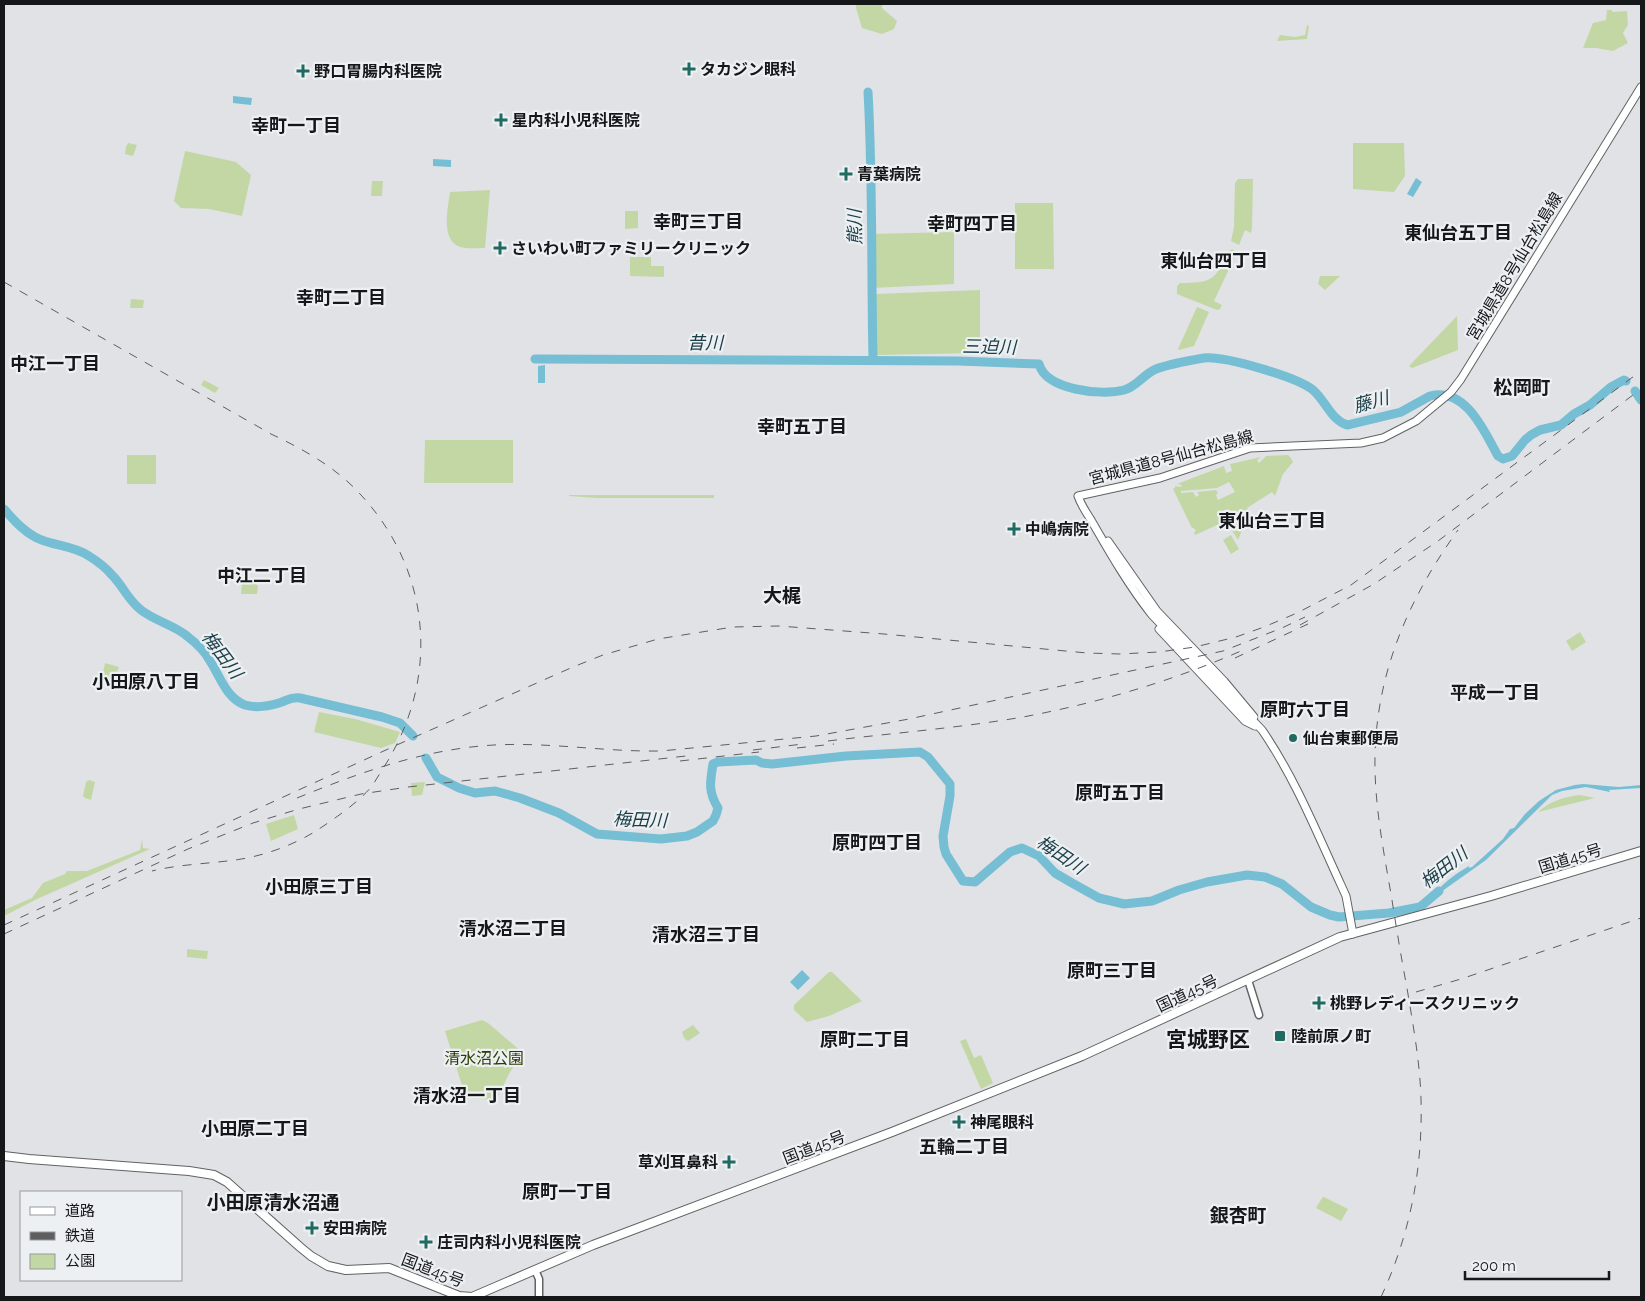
<svg xmlns="http://www.w3.org/2000/svg" width="1645" height="1301" font-family="Raleway,'Noto Sans JP',sans-serif">
  <rect width="100%" height="100%" fill="#e0e2e6"/>
  <path fill="#c3d7a5" fill-rule="evenodd" d="M 856,4 L 882,4 L 882,8 L 897,21 L 894,29 L 882,34 L 862,28 L 856,8 Z
    M 1607,10 L 1612,10 L 1612,12 L 1627,11 L 1628,25 L 1623,33 L 1628,43 L 1613,51 L 1596,48 L 1583,48 L 1593,23 L 1606,20 Z
    M 1307,25 L 1309,26 L 1307,39 L 1277,41 L 1280,35 L 1295,37 L 1305,35 Z
    M 128,143 L 137,145 L 133,156 L 125,154 L 126,147 Z
    M 1353,143 L 1404,143 L 1405,176 L 1394,192 L 1353,189 Z
    M 185,151 L 236,162 L 251,175 L 242,216 L 209,209 L 181,208 L 174,201 Z
    M 1238,179 L 1253,179 L 1252,228 L 1251,233 L 1245,230 L 1239,245 L 1231,241 L 1234,227 L 1235,183 Z
    M 372,181 L 383,181 L 382,196 L 371,196 Z
    M 490,190 L 485,248 C 477,248 467,249 460,247 C 440,240 448,208 450,192 Z
    M 1015,203 L 1053,203 L 1054,269 L 1015,269 Z
    M 625,211 L 638,211 L 638,228 L 625,229 Z
    M 954,232 L 954,284 L 872,288 L 872,234 Z
    M 1232,249 L 1237,252 L 1214,301 L 1222,305 L 1220,309 L 1217,310 L 1177,294 L 1177,286 L 1180,283 C 1213,283 1215,280 1229,251 Z
    M 630,257 L 651,257 L 651,266 L 664,266 L 664,277 L 630,276 Z
    M 1320,276 L 1340,276 L 1325,290 L 1318,284 Z
    M 980,290 L 980,353 L 876,355 L 876,294 Z
    M 131,299 L 144,300 L 143,308 L 130,308 Z
    M 1197,307 L 1209,312 L 1194,346 L 1179,350 L 1178,349 Z
    M 1457,316 L 1458,350 L 1412,368 L 1409,366 Z
    M 204,380 L 219,388 L 215,393 L 201,385 Z
    M 425,440 L 513,440 L 513,483 L 424,483 Z
    M 127,455 L 156,455 L 156,484 L 127,484 Z
    M 1288,455 L 1291,458 L 1293,462 L 1283,474 L 1275,496 L 1272,492 L 1247,508 L 1249,513 L 1238,540 L 1226,521 L 1195,535 L 1194,533 L 1196,530 L 1193,528 L 1192,528 L 1173,489 L 1175,488 L 1175,486 L 1181,487 L 1182,485 L 1177,484 L 1224,466 L 1226,473 L 1232,471 L 1230,464 L 1261,457 L 1257,460 L 1259,463 L 1266,456 ZM 1229,482 L 1235,492 L 1218,500 L 1216,495 L 1218,493 L 1216,490 L 1197,492 L 1199,495 L 1196,497 L 1193,492 L 1181,493 L 1181,491 L 1217,488 Z
    M 569,495 L 714,495 L 714,498 L 596,498 L 569,496 Z
    M 1231,535 L 1239,549 L 1231,554 L 1223,540 Z
    M 242,584 L 256,584 L 258,586 L 257,594 L 241,594 Z
    M 1580,632 L 1586,642 L 1572,651 L 1566,641 Z
    M 105,663 L 119,667 L 112,684 L 101,682 Z
    M 319,712 L 355,719 L 400,732 L 395,743 L 381,748 L 314,732 Z
    M 89,780 L 95,782 L 91,800 L 85,798 L 83,796 L 86,782 Z
    M 425,782 L 422,795 L 412,796 L 411,783 Z
    M 1580,795 L 1595,798 L 1538,812 C 1550,801 1564,797 1580,795 Z
    M 294,815 L 298,829 L 271,841 L 266,824 Z
    M 142,839 L 143,848 L 150,849 L 37,899 L 4,916 L 4,910 L 32,898 L 43,883 L 65,874 L 67,871 L 87,871 L 140,850 Z
    M 187,949 L 208,951 L 207,959 L 187,957 Z
    M 829,972 L 832,972 L 862,1001 L 829,1016 L 807,1022 L 794,1010 L 794,1005 Z
    M 482,1020 L 488,1023 L 522,1052 L 509,1074 L 496,1100 L 466,1098 L 445,1031 Z
    M 693,1025 L 700,1033 L 688,1041 L 684,1038 L 682,1032 Z
    M 966,1039 L 974,1058 L 981,1055 L 993,1083 L 981,1089 L 960,1041 Z
    M 1324,1197 L 1348,1209 L 1341,1221 L 1316,1208 L 1322,1198 Z"/>
  <path fill="#76bed4" d="M 233,96 L 252,98 L 251,105 L 233,103 Z
    M 433,159 L 451,160 L 451,167 L 433,166 Z
    M 1416,178 L 1422,182 L 1413,197 L 1407,194 Z
    M 545,365 L 545,383 L 538,383 L 538,366 Z
    M 1583,784 L 1619,787 L 1641,785 L 1641,788 L 1609,790 L 1610,792 L 1586,787 L 1562,791 L 1552,795 L 1486,860 L 1431,899 C 1440,885 1455,874 1469,866 L 1469,868 L 1472,867 L 1503,839 L 1510,829 L 1514,828 L 1525,814 L 1539,801 L 1556,790 L 1575,785 Z
    M 802,970 L 810,978 L 798,990 L 790,982 Z"/>
  <g fill="none" stroke-linecap="round" stroke-linejoin="round">
    <path stroke="#76bed4" stroke-width="9" d="M 868,92 C 873,181 871,270 873,358 L 875,360
      M 535,359 L 958,361 L 1039,364 C 1046,390 1101,396 1124,390 C 1136,387 1144,374 1156,369 C 1167,365 1192,360 1204,358 C 1225,356 1297,377 1313,390 C 1325,400 1331,420 1347,425 L 1401,412 L 1430,396 C 1466,387 1484,431 1498,456 L 1503,459 L 1512,456 L 1525,440 L 1531,435 L 1540,430 L 1561,425 L 1574,414 L 1590,405 L 1611,387 L 1624,380 L 1626,381
      M 1635,391 L 1641,400
      M 4,509 C 13,519 22,530 35,537 C 51,546 73,545 89,556 C 97,561 106,568 112,575 C 123,586 128,600 141,610 C 155,621 174,625 187,636 C 196,643 205,651 210,661 C 220,676 226,698 245,705 C 255,708 269,706 279,703 C 289,700 289,697 300,698 L 382,717 L 400,723 L 413,736
      M 426,758 L 437,777 L 459,788 L 475,793 L 495,791 L 520,798 L 559,813 L 597,834 L 661,839 L 687,836 L 697,832 L 713,821 L 716,815 L 718,808 C 708,791 710,783 713,764 L 718,762 L 756,760 L 762,763 L 772,764 L 846,756 L 920,752 L 928,757 L 950,784 L 950,796 L 943,836 L 944,847 L 946,854 L 963,881 L 975,882 L 1010,852 L 1022,848 L 1039,856 L 1055,873 L 1072,883 L 1099,898 L 1124,904 L 1152,901 L 1179,890 L 1207,882 L 1247,875 L 1265,877 L 1282,884 L 1311,907 L 1330,915 L 1339,917 L 1389,913 L 1420,907 L 1439,891"/>
    <defs>
      <path id="secondary" d="M 1248,980 L 1259,1015
        M 535,1270 L 539,1279 L 539,1297"/>
      <path id="primary" d="M 1108,541 L 1157,611 L 1224,681 L 1254,717
        M 1159,629 L 1245,721 L 1255,726
        M 1353,934 L 1346,896 L 1341,885 C 1317,833 1295,778 1262,730 L 1152,615 C 1129,586 1110,553 1091,520 C 1086,512 1081,505 1078,496 L 1160,478 L 1250,448 L 1361,443 L 1383,438 L 1416,421 L 1451,392 L 1461,379 L 1641,87"/>
      <path id="trunk" d="M 4,1156 L 29,1159 L 189,1171 L 214,1175 L 227,1182 L 300,1247 L 311,1256 L 328,1266 L 346,1270 L 389,1268 L 459,1296 L 472,1297 L 593,1245 L 892,1132 L 1082,1056 L 1340,937 L 1491,896 L 1641,851"/>
    </defs>
    <use href="#secondary" stroke="#606264" stroke-width="9"/>
    <use href="#primary" stroke="#606264" stroke-width="9"/>
    <use href="#trunk" stroke="#606264" stroke-width="10"/>
    <use href="#secondary" stroke="#fff" stroke-width="6"/>
    <use href="#primary" stroke="#fff" stroke-width="7"/>
    <use href="#trunk" stroke="#fff" stroke-width="8"/>
    <path stroke="#5c5e60" stroke-width="1" stroke-dasharray="9 9" stroke-linecap="butt" d="M 4,282 L 271,434 C 303,449 337,468 361,495 C 432,572 440,679 384,767 C 380,773 376,780 372,786 C 358,803 334,819 316,831 C 290,847 258,858 227,861 C 202,864 176,865 152,871
      M 1300,625 L 1374,584 L 1438,541 L 1641,389
      M 1235,658 L 1308,624
      M 828,741 C 893,733 959,728 1023,717 C 1098,703 1172,681 1241,651
      M 797,748 L 834,744
      M 753,750 L 803,744
      M 680,761 L 759,752
      M 297,798 C 361,772 425,749 494,745 C 550,742 605,752 661,751 L 816,736 L 909,719 L 1223,651 L 1282,628 L 1305,617
      M 4,925 L 399,744 L 573,667 L 603,655 L 658,639 L 733,627 L 779,626 L 884,634 L 1087,653 L 1120,654 L 1159,652 L 1195,647 L 1236,637 L 1264,627 L 1297,613 L 1351,585 L 1641,371
      M 4,934 L 188,849 L 253,823 L 299,809 L 361,794 L 408,787 L 686,756
      M 1416,992 L 1461,979 L 1641,918
      M 1381,1297 C 1410,1235 1423,1168 1421,1099 C 1420,1062 1413,1025 1407,988 C 1401,957 1396,925 1391,894 C 1383,848 1374,802 1375,755 C 1377,671 1409,598 1458,530"/>
  </g>
  <g fill="#216a62" stroke="#edf0f3" stroke-width="2">
    <path d="M686.5 61.5h5v5h5v5h-5v5h-5v-5h-5v-5h5z"/>
    <path d="M300.5 63.5h5v5h5v5h-5v5h-5v-5h-5v-5h5z"/>
    <path d="M498.5 112.5h5v5h5v5h-5v5h-5v-5h-5v-5h5z"/>
    <path d="M843.5 166.5h5v5h5v5h-5v5h-5v-5h-5v-5h5z"/>
    <path d="M497.5 240.5h5v5h5v5h-5v5h-5v-5h-5v-5h5z"/>
    <path d="M1011.5 521.5h5v5h5v5h-5v5h-5v-5h-5v-5h5z"/>
    <circle cx="1293" cy="738" r="5"/>
    <path d="M1316.5 995.5h5v5h5v5h-5v5h-5v-5h-5v-5h5z"/>
    <rect x="1274" y="1030" width="12" height="12" rx="2.5"/>
    <path d="M956.5 1114.5h5v5h5v5h-5v5h-5v-5h-5v-5h5z"/>
    <path d="M726.5 1154.5h5v5h5v5h-5v5h-5v-5h-5v-5h5z"/>
    <path d="M309.5 1220.5h5v5h5v5h-5v5h-5v-5h-5v-5h5z"/>
    <path d="M423.5 1234.5h5v5h5v5h-5v5h-5v-5h-5v-5h5z"/>
  </g>
  <g text-anchor="middle" stroke-width="4.5" stroke-linejoin="round" paint-order="stroke">
    <g font-size="16" font-weight="bold" fill="#161718" stroke="#edf0f3" text-anchor="start">
      <text x="700" y="75">タカジン眼科</text>
      <text x="314" y="77">野口胃腸内科医院</text>
      <text x="512" y="126">星内科小児科医院</text>
      <text x="857" y="180">青葉病院</text>
      <text x="511" y="254">さいわい町ファミリークリニック</text>
      <text x="1025" y="535">中嶋病院</text>
      <text x="1303" y="744">仙台東郵便局</text>
      <text x="1330" y="1009">桃野レディースクリニック</text>
      <text x="1291" y="1042">陸前原ノ町</text>
      <text x="970" y="1128">神尾眼科</text>
      <text x="718" y="1168" text-anchor="end">草刈耳鼻科</text>
      <text x="323" y="1234">安田病院</text>
      <text x="437" y="1248">庄司内科小児科医院</text>
    </g>
    <g font-size="16" fill="#161718" stroke="#edf0f3">
      <text transform="translate(1514 266) rotate(-59)" y="6">宮城県道8号仙台松島線</text>
      <text transform="translate(1171 457) rotate(-15)" y="6">宮城県道8号仙台松島線</text>
      <text transform="translate(1570 858) rotate(-17)" y="6">国道45号</text>
      <text transform="translate(1187 993) rotate(-25)" y="6">国道45号</text>
      <text transform="translate(814 1147) rotate(-21)" y="6">国道45号</text>
      <text transform="translate(433 1270) rotate(21)" y="6">国道45号</text>
    </g>
    <g font-size="16" fill="#2b3d00" stroke="#edf0f3">
      <text x="484" y="1064">清水沼公園</text>
    </g>
    <g font-size="18" font-weight="bold" fill="#161718" stroke="#edf0f3">
      <text x="296" y="132">幸町一丁目</text>
      <text x="698" y="228">幸町三丁目</text>
      <text x="972" y="230">幸町四丁目</text>
      <text x="1458" y="239">東仙台五丁目</text>
      <text x="1214" y="267">東仙台四丁目</text>
      <text x="341" y="304">幸町二丁目</text>
      <text x="55" y="370">中江一丁目</text>
      <text x="802" y="433">幸町五丁目</text>
      <text x="1272" y="527">東仙台三丁目</text>
      <text x="262" y="582">中江二丁目</text>
      <text x="146" y="688">小田原八丁目</text>
      <text x="1495" y="699">平成一丁目</text>
      <text x="1305" y="716">原町六丁目</text>
      <text x="1120" y="799">原町五丁目</text>
      <text x="877" y="849">原町四丁目</text>
      <text x="319" y="893">小田原三丁目</text>
      <text x="513" y="935">清水沼二丁目</text>
      <text x="706" y="941">清水沼三丁目</text>
      <text x="1112" y="977">原町三丁目</text>
      <text x="865" y="1046">原町二丁目</text>
      <text x="467" y="1102">清水沼一丁目</text>
      <text x="255" y="1135">小田原二丁目</text>
      <text x="964" y="1153">五輪二丁目</text>
      <text x="567" y="1198">原町一丁目</text>
    </g>
    <g font-size="18" font-style="italic" fill="#1a3d47" stroke="#edf0f3">
      <text transform="translate(855 227) rotate(-91)" y="6">熊川</text>
      <text x="705" y="349">昔川</text>
      <text transform="translate(989 347) rotate(1)" y="6">三迫川</text>
      <text transform="translate(1371 402) rotate(-15)" y="6">藤川</text>
      <text transform="translate(222 655) rotate(53)" y="6">梅田川</text>
      <text transform="translate(640 820) rotate(2)" y="6">梅田川</text>
      <text transform="translate(1061 855) rotate(34)" y="6">梅田川</text>
      <text transform="translate(1444 868) rotate(-38)" y="6">梅田川</text>
    </g>
    <g font-size="19" font-weight="bold" fill="#161718" stroke="#edf0f3">
      <text x="1522" y="394">松岡町</text>
      <text x="782" y="602">大梶</text>
      <text x="273" y="1209">小田原清水沼通</text>
      <text x="1238" y="1222">銀杏町</text>
    </g>
    <g font-size="21" font-weight="bold" fill="#161718" stroke="#edf0f3">
      <text x="1208" y="1047">宮城野区</text>
    </g>
  </g>
  <rect width="1645" height="1301" fill="none" stroke="#161718" stroke-width="10"/>
  <rect x="20" y="1191" width="162" height="90" fill="#edf0f3" stroke="#97999b"/>
  <rect x="30" y="1207" width="25" height="8" fill="#ffffff" stroke="#97999b"/>
  <text x="65" y="1216" font-size="15" fill="#161718">道路</text>
  <rect x="30" y="1232" width="25" height="8" fill="#5c5e60" stroke="#97999b"/>
  <text x="65" y="1241" font-size="15" fill="#161718">鉄道</text>
  <rect x="30" y="1254" width="25" height="15" fill="#c3d7a5" stroke="#97999b"/>
  <text x="65" y="1266" font-size="15" fill="#161718">公園</text>
  <path d="M1465 1271v8h144v-8" fill="none" stroke="#161718" stroke-width="2.5"/>
  <text x="1472" y="1271" font-size="15" fill="#161718" stroke="#edf0f3" stroke-width="4" paint-order="stroke">200 m</text>
</svg>
